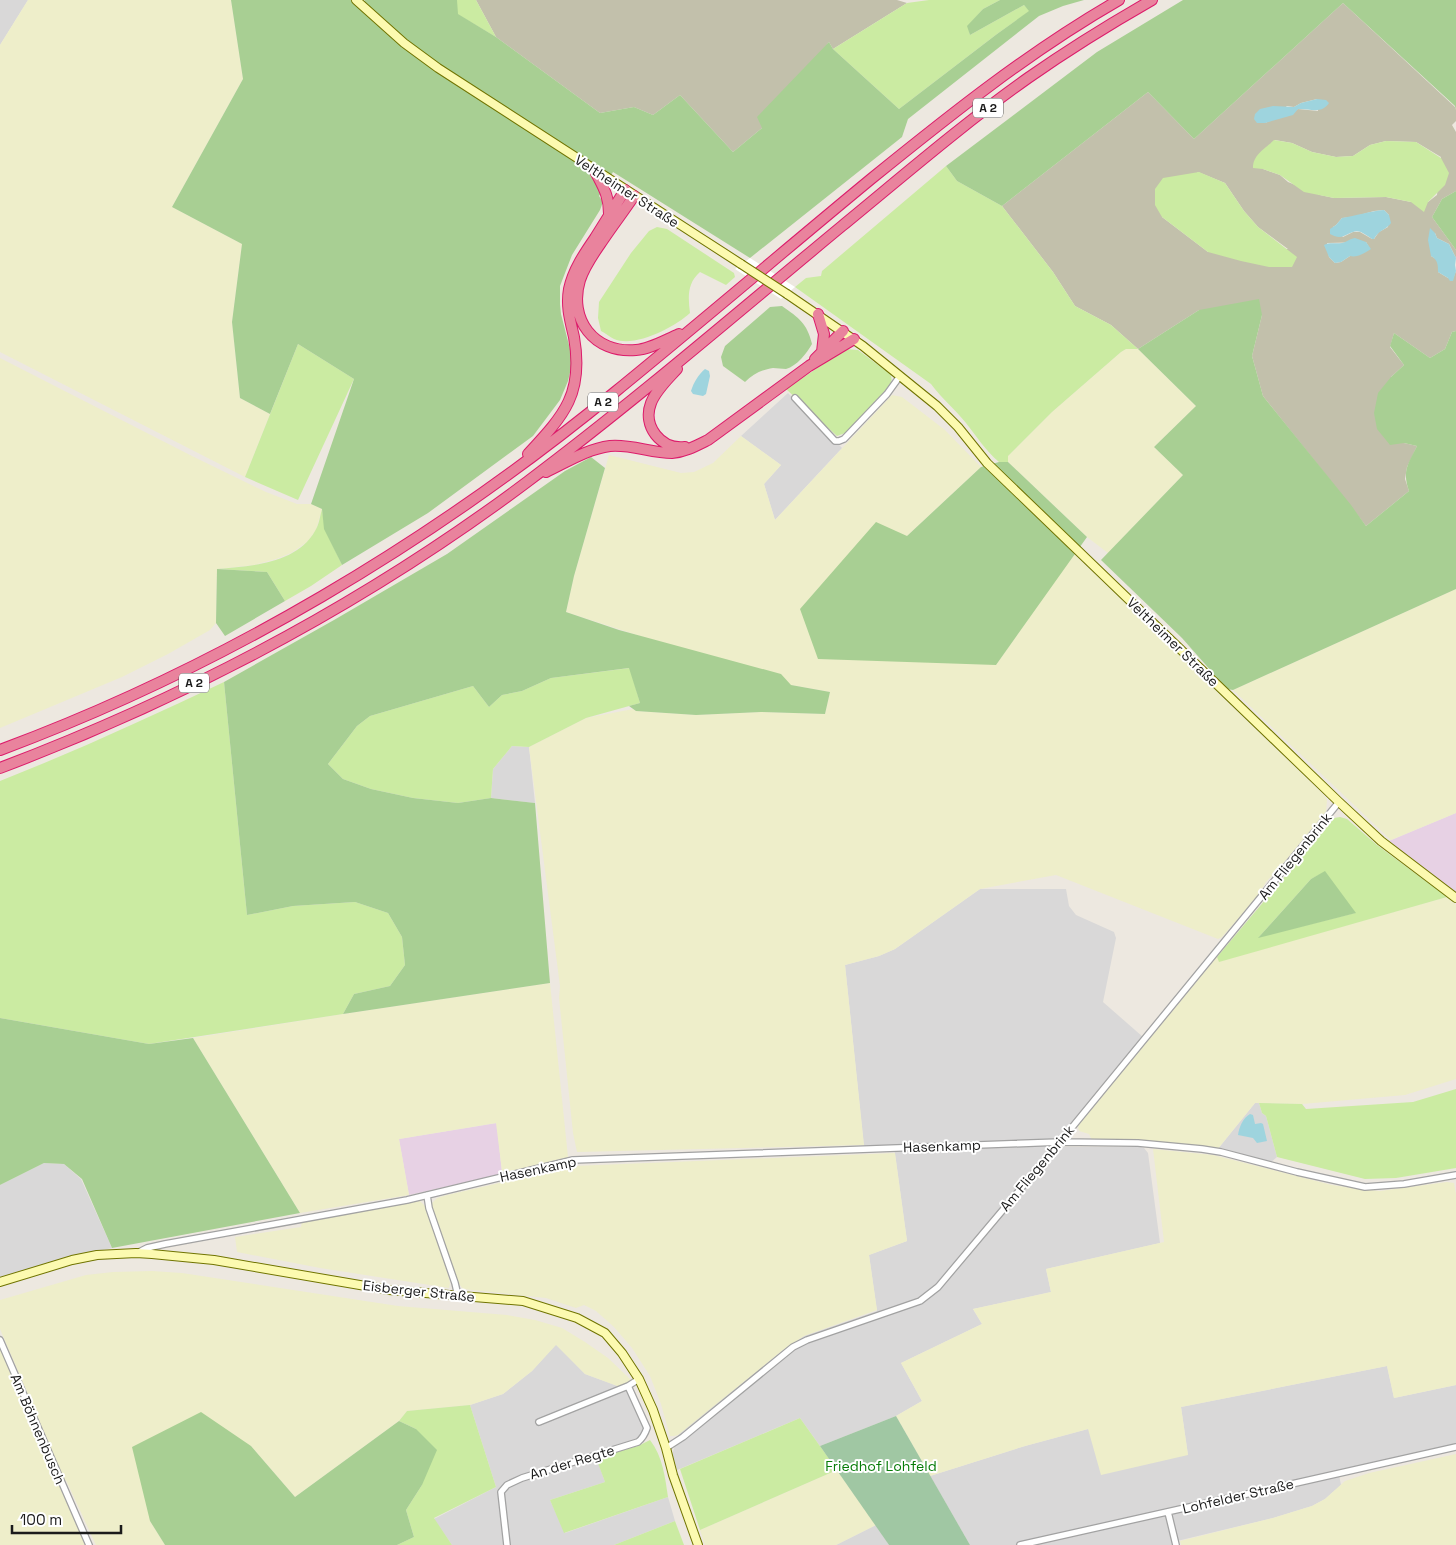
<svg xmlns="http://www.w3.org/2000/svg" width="1456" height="1545" font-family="'Space Grotesk',sans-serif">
  <rect width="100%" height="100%" fill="#ede8e0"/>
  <path fill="#d9d8d8" d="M 0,0 L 28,0 L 0,45 Z
    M 788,393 L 842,448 L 775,520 L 764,484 L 781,465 L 741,436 Z
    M 512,746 L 529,747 L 535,803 L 491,798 L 493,769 Z
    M 980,889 L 1066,889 L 1069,906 L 1076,915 L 1114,932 L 1116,938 L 1103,1002 L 1143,1037 L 1054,1147 L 1141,1147 L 1144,1148 L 1148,1153 L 1160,1243 L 1046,1269 L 1051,1292 L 973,1309 L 982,1324 L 901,1363 L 922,1401 L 896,1416 L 820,1446 L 800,1418 L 677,1470 L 672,1455 L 675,1445 L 682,1440 L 678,1435 L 713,1405 L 783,1350 L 804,1336 L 877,1311 L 869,1255 L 907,1241 L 894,1147 L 864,1147 L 845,965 L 879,956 L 895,949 Z
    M 1255,1103 L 1259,1103 L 1262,1113 L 1266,1116 L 1277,1157 L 1270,1163 L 1217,1150 Z
    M 44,1163 L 64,1164 L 81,1179 L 112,1248 L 69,1257 L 0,1277 L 0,1185 Z
    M 556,1344 L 585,1374 L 626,1389 L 639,1415 L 644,1429 L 640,1438 L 595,1454 L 605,1482 L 550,1500 L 565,1533 L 668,1497 L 675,1521 L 614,1545 L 452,1545 L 434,1519 L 496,1487 L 470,1405 L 503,1394 L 532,1371 Z
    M 1387,1366 L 1394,1398 L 1456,1385 L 1456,1444 L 1338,1470 L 1341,1485 L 1325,1499 L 1312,1506 L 1273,1518 L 1173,1542 L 1174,1545 L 970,1545 L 930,1476 L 1025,1446 L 1088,1429 L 1188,1455 L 1181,1407 Z
    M 876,1525 L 889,1545 L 836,1545 Z"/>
  <path fill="#e7d1e4" d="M 1456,813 L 1456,900 L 1389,841 Z
    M 497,1123 L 502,1174 L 409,1195 L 399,1139 Z"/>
  <path fill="#c2c0ab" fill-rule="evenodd" d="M 476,0 L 897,0 L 907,3 L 833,49 L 829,42 L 762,128 L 733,152 L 680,95 L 653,115 L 634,107 L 600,113 L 496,37 Z
    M 1343,3 L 1455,107 L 1456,110 L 1456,121 L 1452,125 L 1456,132 L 1456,191 L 1442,199 L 1432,217 L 1456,250 L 1456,258 L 1449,244 L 1437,238 L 1435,233 L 1431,250 L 1431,256 L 1436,259 L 1438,262 L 1438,272 L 1448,278 L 1454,276 L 1456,271 L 1456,331 L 1452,332 L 1445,349 L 1430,358 L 1394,333 L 1390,347 L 1404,365 L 1391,377 L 1404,443 L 1417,446 L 1407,467 L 1405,479 L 1409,491 L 1366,526 L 1350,505 L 1263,396 L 1252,356 L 1262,315 L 1199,310 L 1138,349 L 1111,325 L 1075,306 L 1053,272 L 1002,206 L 1148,92 L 1194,139 ZM 1317,99 L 1318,111 L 1298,109 L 1265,123 L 1287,106 L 1294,107 L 1301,103 ZM 1275,140 L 1292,143 L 1312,152 L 1336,157 L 1353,156 L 1370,145 L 1386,141 L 1416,142 L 1441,157 L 1437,195 L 1428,202 L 1411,202 L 1386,197 L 1334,198 L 1320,195 L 1288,182 L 1280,175 L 1263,169 L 1268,147 ZM 1198,172 L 1225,183 L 1244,211 L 1258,227 L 1288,249 L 1208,252 L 1162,217 ZM 1384,210 L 1389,215 L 1388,227 L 1379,232 L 1374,239 L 1372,239 L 1360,232 L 1353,232 L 1343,237 L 1333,227 L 1336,225 L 1342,218 L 1353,217 L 1374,211 ZM 1366,242 L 1370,249 L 1350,256 L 1341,262 L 1335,263 L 1329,257 L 1327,243 Z"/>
  <path fill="#eeeeca" d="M 28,0 L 231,0 L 243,79 L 172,207 L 242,244 L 232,322 L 240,398 L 270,414 L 245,477 L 0,352 L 0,45 Z
    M 1126,349 L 1138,349 L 1196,406 L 1154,447 L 1183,475 L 1108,553 L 1087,537 L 1008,462 L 1008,456 L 1052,412 L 1121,352 Z
    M 0,358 L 192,456 L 266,492 L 297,504 L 311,504 L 322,509 L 316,530 L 307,542 L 291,553 L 276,559 L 254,565 L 217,569 L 216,623 L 210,630 L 168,654 L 122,677 L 0,728 Z
    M 892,395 L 902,397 L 945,430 L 981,467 L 907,536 L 996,665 L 1074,554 L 1323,794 L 1327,800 L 1326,812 L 1280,867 L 1266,882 L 1257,897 L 1222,937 L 1218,939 L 1056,875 L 980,889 L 895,949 L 879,956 L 845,965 L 864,1145 L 577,1152 L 573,1133 L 559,998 L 560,986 L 529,747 L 586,718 L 633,709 L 636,711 L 696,715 L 761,712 L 825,714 L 830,692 L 791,685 L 566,612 L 574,576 L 609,455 L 681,473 L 694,472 L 713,463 L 741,436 L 781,465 L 764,484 L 775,520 Z
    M 1456,589 L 1456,813 L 1391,840 L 1233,690 Z
    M 1447,897 L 1456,905 L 1456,1079 L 1405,1095 L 1302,1104 L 1255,1103 L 1217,1150 L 1092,1140 L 1089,1134 L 1079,1131 L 1078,1126 L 1217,957 L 1219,961 Z
    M 550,983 L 568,1157 L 511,1171 L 502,1171 L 496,1123 L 399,1139 L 409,1195 L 300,1213 L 193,1038 L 343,1014 Z
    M 1153,1149 L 1213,1155 L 1332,1185 L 1358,1189 L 1380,1191 L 1447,1182 L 1454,1183 L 1456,1194 L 1456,1385 L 1394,1398 L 1387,1366 L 1181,1407 L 1188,1455 L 1101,1475 L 1088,1429 L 1025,1446 L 930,1476 L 896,1416 L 922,1401 L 901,1363 L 982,1324 L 973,1309 L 1051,1292 L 1046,1269 L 1164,1242 Z
    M 895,1153 L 907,1241 L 869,1255 L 877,1310 L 804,1336 L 783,1350 L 678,1435 L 674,1436 L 670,1436 L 661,1404 L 650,1376 L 632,1348 L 614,1327 L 596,1311 L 584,1305 L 576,1308 L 546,1298 L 463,1289 L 459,1284 L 432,1209 L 432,1203 L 437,1198 L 447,1195 L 574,1166 Z
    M 420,1201 L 426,1207 L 447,1270 L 450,1283 L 449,1288 L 320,1268 L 237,1252 L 235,1237 L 301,1227 L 302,1222 Z
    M 152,1271 L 182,1273 L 398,1306 L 507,1315 L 535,1320 L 562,1328 L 585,1342 L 608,1358 L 631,1380 L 620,1387 L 585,1374 L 556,1345 L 532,1371 L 503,1394 L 470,1405 L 407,1411 L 399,1421 L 295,1497 L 251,1446 L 150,1521 L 165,1545 L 96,1545 L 66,1480 L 65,1481 L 0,1329 L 0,1300 L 86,1275 L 113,1272 Z
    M 0,1348 L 85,1545 L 0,1545 Z
    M 1456,1454 L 1456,1545 L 1181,1545 L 1180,1541 L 1273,1518 L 1312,1506 L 1325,1499 L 1345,1481 L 1369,1473 Z
    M 837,1470 L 876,1525 L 836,1545 L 705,1545 L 700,1530 Z"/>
  <path fill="#cbeba2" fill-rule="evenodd" d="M 457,0 L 476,0 L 496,37 L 457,14 Z
    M 929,0 L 1000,0 L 983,9 L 968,26 L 970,35 L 1024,5 L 1030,11 L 997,34 L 899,109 L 833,49 L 907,3 Z
    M 1274,140 L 1292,143 L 1312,152 L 1336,157 L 1353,156 L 1370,145 L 1386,141 L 1416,142 L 1441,158 L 1449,173 L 1445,185 L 1428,202 L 1424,212 L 1411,202 L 1386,197 L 1334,198 L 1304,192 L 1280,175 L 1263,169 L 1253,168 C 1253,154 1265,149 1274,140 Z
    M 946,166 L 957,181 L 1002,206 L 1053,272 L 1075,306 L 1111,325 L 1138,349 L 1126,349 L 1121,352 L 1052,412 L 1008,456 L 1008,462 L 999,462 C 985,450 977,437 966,423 C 955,409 941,398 931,384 L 795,287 L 806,278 L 821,276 L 822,271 Z
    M 1199,172 L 1225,183 L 1244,211 L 1258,227 L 1297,257 L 1292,267 L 1269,267 L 1241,261 L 1208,252 L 1162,217 L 1155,205 L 1155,189 L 1163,178 Z
    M 657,227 L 667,229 L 734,273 L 735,277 L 726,285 L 700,272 C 687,283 688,298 690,313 C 675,327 635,348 614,339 C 610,337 605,333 601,331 L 598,318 L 599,302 L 631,253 L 649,231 Z
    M 298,344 L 354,379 L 298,500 L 245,477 Z
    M 846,349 L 858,350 L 890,374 C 893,379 891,383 889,388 L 845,433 L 837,436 L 786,389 Z
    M 322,509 L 325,529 L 342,565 L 311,586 L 285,601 L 267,572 L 217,569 C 251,566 296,564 315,531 C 319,525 320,516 322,509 Z
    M 630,668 L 640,703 L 586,718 L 529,747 L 512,746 L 493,769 L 491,798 L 458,803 L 413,798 L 371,789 L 343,779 L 328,764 L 357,726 L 370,716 L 473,686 L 489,707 L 502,695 L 522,691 L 551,678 Z
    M 224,682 L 247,915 L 293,906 L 355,902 L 388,913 L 402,937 L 405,965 L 390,986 L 354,994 L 343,1014 L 149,1044 L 0,1018 L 0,781 C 76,751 150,717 224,682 Z
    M 1340,817 L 1347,819 L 1377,845 L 1447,897 L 1219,962 L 1217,957 L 1330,823 L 1334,818 ZM 1325,872 L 1355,913 L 1259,937 L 1311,879 Z
    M 1456,1089 L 1456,1168 L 1396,1178 L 1365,1179 L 1277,1157 L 1266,1116 L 1262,1113 L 1259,1103 L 1302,1104 L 1306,1109 L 1413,1102 Z
    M 470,1405 L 496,1487 L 434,1518 L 452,1545 L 397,1545 L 414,1537 L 406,1510 L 422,1485 L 416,1429 L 399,1421 L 407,1411 Z
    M 800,1418 L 837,1470 L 700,1530 L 680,1469 Z
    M 650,1440 C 663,1457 665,1477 668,1497 L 564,1533 L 550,1500 L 605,1482 L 596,1458 L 638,1446 Z
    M 675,1521 L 684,1545 L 614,1545 Z"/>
  <path fill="#a8cf93" d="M 231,0 L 353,0 L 361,6 L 365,0 L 457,0 L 458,14 L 496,37 L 600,113 L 634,107 L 653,115 L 680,95 L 733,152 L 762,128 L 757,117 L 829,42 L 833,49 L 899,109 L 997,34 L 1029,11 L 1024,5 L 970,35 L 967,26 L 983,9 L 1000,0 L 1084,0 L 1063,6 L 1039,16 L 908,119 L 902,137 L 750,258 L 613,172 L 599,196 L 603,202 L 600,210 L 572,255 L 560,286 L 560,304 L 561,314 L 571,353 L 571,368 L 568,381 L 560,400 L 533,436 L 428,513 L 342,565 L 324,529 L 322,509 L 311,504 L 354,379 L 298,344 L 270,414 L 240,398 L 232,322 L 242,244 L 172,207 L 243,79 Z
    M 1183,0 L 1456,0 L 1456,110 L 1455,106 L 1343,3 L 1194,139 L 1148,92 L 1002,206 L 957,181 L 946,166 L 1097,52 Z
    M 1456,191 L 1456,250 L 1432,217 L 1442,199 Z
    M 1259,299 L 1262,315 L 1252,356 L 1263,396 L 1351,505 L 1366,526 L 1409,491 C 1402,471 1408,464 1417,446 L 1404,443 L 1390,445 L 1377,429 L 1374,413 L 1378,393 L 1391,377 L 1404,365 L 1390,346 L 1394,333 L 1430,358 L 1445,349 L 1452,332 L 1456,331 L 1456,589 L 1233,690 L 1227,689 L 1182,638 L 1101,560 L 1183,475 L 1154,447 L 1196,406 L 1138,349 L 1199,310 Z
    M 782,306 C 799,318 807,323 812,344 C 807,353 797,366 786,369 C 782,369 777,368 773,368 C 761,370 753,374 745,382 L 723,366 L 721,357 L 725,346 L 770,307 Z
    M 591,457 L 605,468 L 574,576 L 566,612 L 619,630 L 781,674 L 791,685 L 830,692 L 825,714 L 761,712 L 696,715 L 636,711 L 629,706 L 640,703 L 629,668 L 551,678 L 522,691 L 502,695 L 489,707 L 473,686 L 370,716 L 357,726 L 328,764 L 343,779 L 371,789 L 413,798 L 458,803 L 491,798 L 535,803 L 550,983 L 343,1014 L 354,994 L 390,986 L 405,965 L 402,937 L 388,913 L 355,902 L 293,906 L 247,915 L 224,682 L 334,620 L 447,554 L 565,471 Z
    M 999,462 L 1008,462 L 1087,537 L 996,665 L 818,659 L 800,609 L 876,522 L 907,536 L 981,467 Z
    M 217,569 L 267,572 L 285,601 L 225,636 L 216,623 Z
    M 1325,871 L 1356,913 L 1258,938 L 1311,879 Z
    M 0,1018 L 149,1044 L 193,1038 L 300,1213 L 112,1248 L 82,1179 L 64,1164 L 44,1163 L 0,1185 Z
    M 201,1412 L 251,1446 L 295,1497 L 399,1421 L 416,1429 L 437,1450 L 422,1485 L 406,1510 L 414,1537 L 397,1545 L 165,1545 L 150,1521 L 132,1447 Z"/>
  <path fill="#a0c7a3" d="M 896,1416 L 970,1545 L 889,1545 L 820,1446 Z"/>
  <path fill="#9ed4de" d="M 1317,99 L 1326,100 L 1329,103 C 1321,115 1309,108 1298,109 L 1293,115 L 1265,123 L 1257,123 L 1254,119 L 1255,114 L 1260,109 L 1273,106 L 1294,107 L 1301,103 Z
    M 1384,210 L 1389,215 L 1391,223 C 1385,231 1381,228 1374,239 L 1372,239 C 1369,237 1365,234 1361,232 C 1349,228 1345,243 1330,234 L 1330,229 L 1336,225 L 1342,218 C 1356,216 1369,211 1384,210 Z
    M 1430,228 L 1435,233 L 1437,238 L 1449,244 L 1456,258 L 1455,265 L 1456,271 L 1453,281 L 1450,281 L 1448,278 L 1438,272 C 1438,265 1438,260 1431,256 L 1428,240 Z
    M 1355,238 L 1366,242 L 1371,249 C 1365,253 1357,258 1350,256 L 1341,262 L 1335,263 L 1329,257 L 1324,245 C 1330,242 1335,244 1342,243 C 1347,242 1349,239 1355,238 Z
    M 705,369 L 709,371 L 710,376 L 706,394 L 703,396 L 693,394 L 691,391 C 694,382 698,375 705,369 Z
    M 1250,1114 L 1253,1115 L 1255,1124 L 1261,1123 L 1263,1124 L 1267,1141 L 1257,1143 L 1253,1138 L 1238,1135 C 1239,1127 1243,1118 1250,1114 Z"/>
  <path fill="#fff" d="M 750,258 L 795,287 L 781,299 L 735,269 Z"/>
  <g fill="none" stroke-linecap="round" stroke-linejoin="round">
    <defs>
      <path id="minor" d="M 795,398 L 835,441 L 839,441 L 844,439 L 887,394 L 900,376
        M 427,1195 L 429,1208 L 455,1283 L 458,1296
        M 137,1253 L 147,1248 L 165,1244 L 407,1200 L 573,1160 L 1060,1142 L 1138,1143 L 1202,1149 L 1221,1152 L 1297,1172 L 1365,1187 L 1404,1184 L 1456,1175
        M 0,1340 L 89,1545
        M 539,1422 L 628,1386 L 639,1379
        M 666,1448 L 683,1437 L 793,1347 L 807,1340 L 920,1301 L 938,1287 L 1060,1142 L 1339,802
        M 1168,1512 L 1176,1545
        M 507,1545 L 501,1492 L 507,1485 L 522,1478 L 638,1442 C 643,1438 645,1434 647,1428 L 628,1386
        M 1020,1545 L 1456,1447"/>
      <path id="secondary" d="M 356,0 L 404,43 L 438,68 L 741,264
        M 787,294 L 863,346 L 937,406 L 958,427 L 987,463 L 1339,802 L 1381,841 L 1456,898
        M 0,1282 L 72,1260 L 97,1255 L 136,1253 L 152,1254 L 214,1260 L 389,1290 L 523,1301 L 577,1318 L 605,1333 L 622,1353 L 639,1379 L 653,1410 L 666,1448 L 673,1475 L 698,1545"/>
      <path id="motorway" d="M 595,171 C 603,187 609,195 609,214
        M 634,196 C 624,211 613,225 603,240 C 594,253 585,265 580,280 C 568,319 594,354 636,350 C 650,349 665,340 679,334
        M 818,314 L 824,334 L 822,352
        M 815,359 L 843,331
        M 677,369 C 668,379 656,390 651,403 C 642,426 661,450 685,447
        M 528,454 C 564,415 584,394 574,337 C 570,320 566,306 569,289 C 573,270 584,254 595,238 C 605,222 615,206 625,190
        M 546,472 C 567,462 587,449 610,446 C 631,444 651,453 672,453 C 685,452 696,446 708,440 L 809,366 L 854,339
        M 0,750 C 221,668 432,542 615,392 C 701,322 785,250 871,179 C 950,115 1030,51 1119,0
        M 0,768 C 187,697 367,602 527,482 C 635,401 738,312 842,226 C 903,176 963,124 1028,78 C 1068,50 1110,24 1152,0"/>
    </defs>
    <use href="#minor" stroke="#a2a2a2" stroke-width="8"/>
    <use href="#secondary" stroke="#707400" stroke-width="10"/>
    <use href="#motorway" stroke="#dc1c6b" stroke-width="12"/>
    <use href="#minor" stroke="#fff" stroke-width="5.5"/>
    <use href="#secondary" stroke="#fcfab0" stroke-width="8"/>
    <use href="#motorway" stroke="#e9839d" stroke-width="10"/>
    <defs>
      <path id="secondary-bridge" d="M 741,264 L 787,294"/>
    </defs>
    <use href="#secondary-bridge" stroke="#707400" stroke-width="10" stroke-linecap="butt"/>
    <use href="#secondary-bridge" stroke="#fcfab0" stroke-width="8"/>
  </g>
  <g text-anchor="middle" stroke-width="4" stroke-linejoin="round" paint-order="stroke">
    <g fill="#fff" stroke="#5f5f5f" stroke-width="1">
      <rect x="973" y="98.5" width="30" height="19" rx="4"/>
      <rect x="588" y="392.5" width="30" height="19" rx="4"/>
      <rect x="179" y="673.5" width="30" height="19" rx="4"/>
    </g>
    <g font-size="12" font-weight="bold" fill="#1b1b1b">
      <text x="988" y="112">A 2</text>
      <text x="603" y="406">A 2</text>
      <text x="194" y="687">A 2</text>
    </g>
    <g font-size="14" fill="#1b1b1b" stroke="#fff">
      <text transform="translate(627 191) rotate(33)" y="5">Veltheimer Straße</text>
      <text transform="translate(1173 642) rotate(44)" y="5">Veltheimer Straße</text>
      <text transform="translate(1295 856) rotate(-51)" y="5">Am Fliegenbrink</text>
      <text transform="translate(942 1146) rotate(-2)" y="5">Hasenkamp</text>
      <text transform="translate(1037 1168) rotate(-50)" y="5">Am Fliegenbrink</text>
      <text transform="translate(538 1169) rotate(-12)" y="5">Hasenkamp</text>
      <text transform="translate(419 1291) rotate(6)" y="5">Eisberger Straße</text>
      <text transform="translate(38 1429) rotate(67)" y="5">Am Böhnenbusch</text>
      <text transform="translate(572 1462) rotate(-17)" y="5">An der Regte</text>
      <text transform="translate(1238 1496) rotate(-13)" y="5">Lohfelder Straße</text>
    </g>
    <g font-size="14" fill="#077c08" stroke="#fff">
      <text x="881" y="1471">Friedhof Lohfeld</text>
    </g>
  </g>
  <path d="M12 1525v8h109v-8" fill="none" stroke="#1b1b1b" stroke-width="2.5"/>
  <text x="20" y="1525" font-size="15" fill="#1b1b1b" stroke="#ffffff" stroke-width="4" paint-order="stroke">100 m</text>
</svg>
